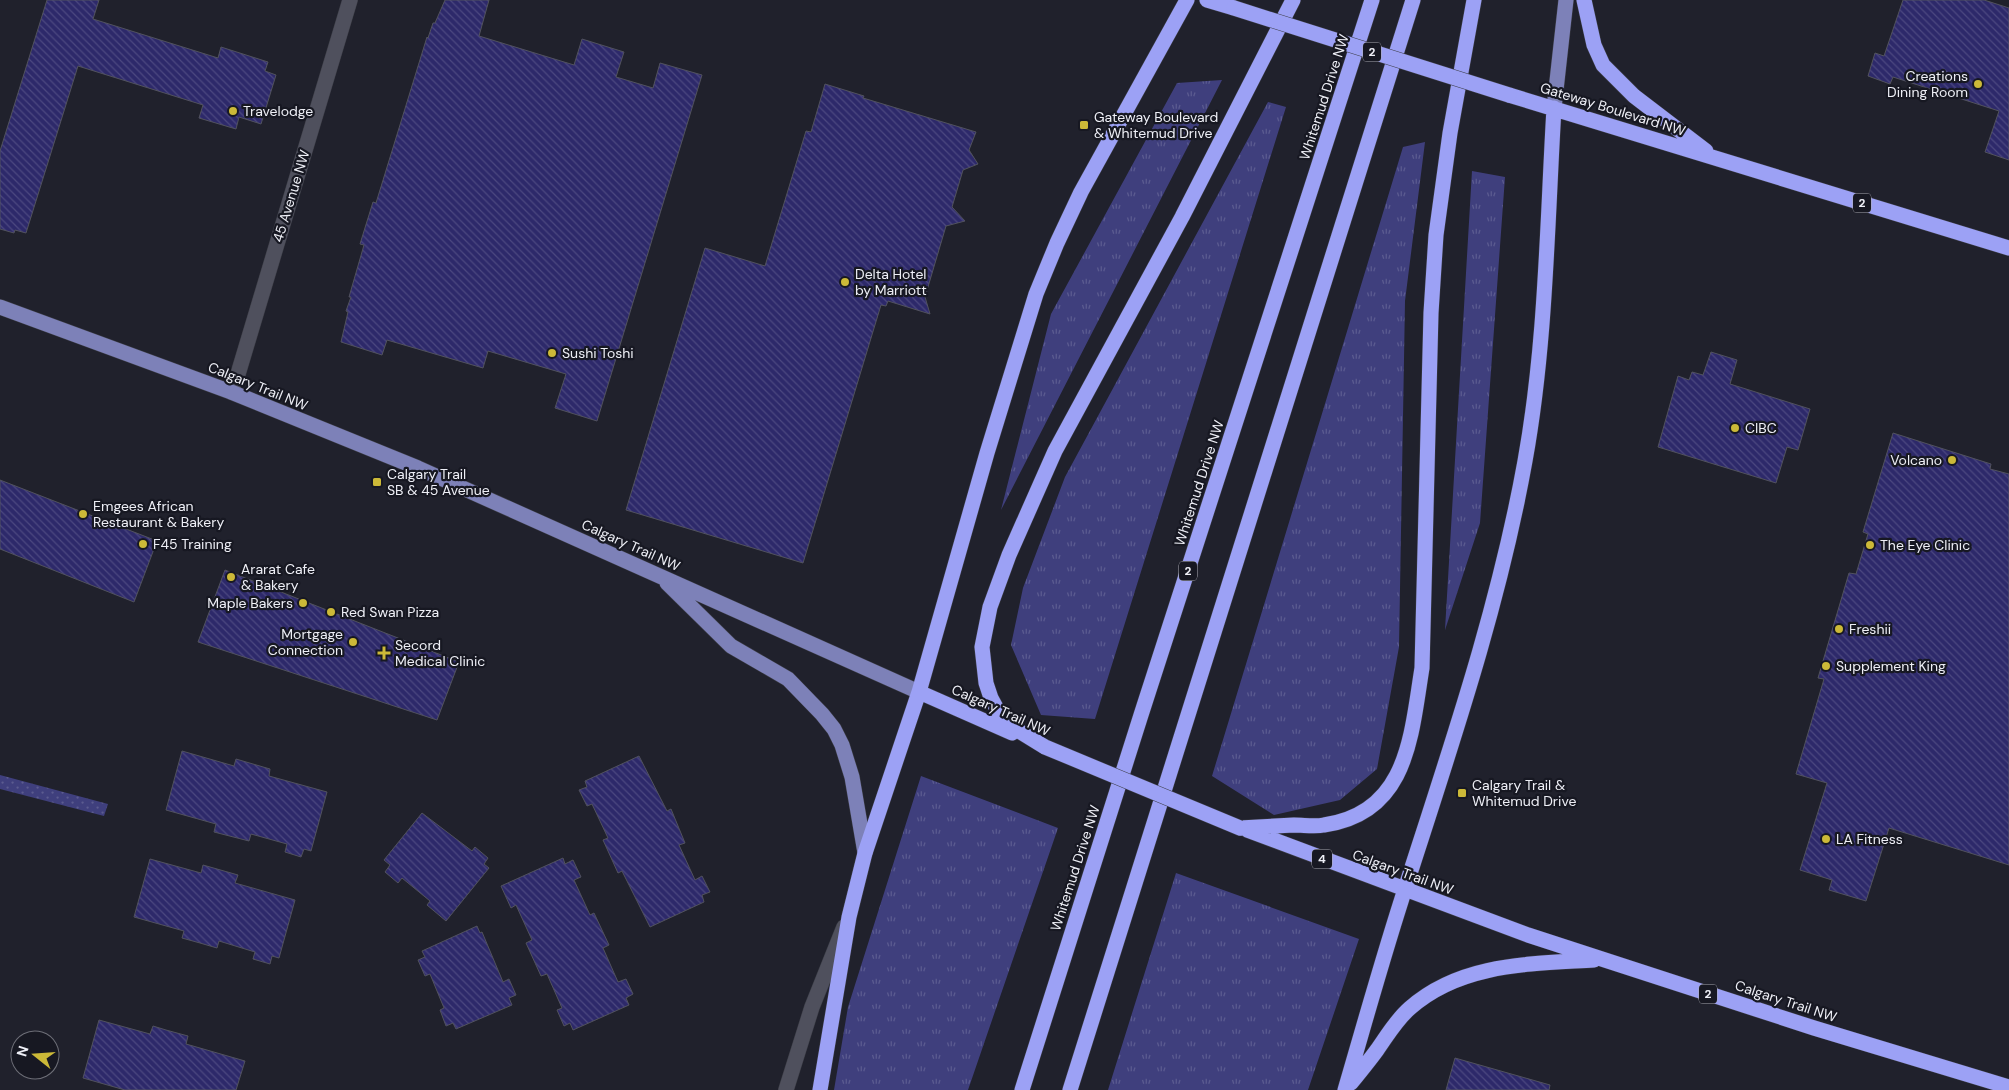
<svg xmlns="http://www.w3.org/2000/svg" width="2009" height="1090" font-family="'DM Sans',sans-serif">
  <defs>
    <pattern id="grass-tufts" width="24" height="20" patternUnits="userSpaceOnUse" patternTransform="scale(1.25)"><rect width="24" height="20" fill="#3f3f7d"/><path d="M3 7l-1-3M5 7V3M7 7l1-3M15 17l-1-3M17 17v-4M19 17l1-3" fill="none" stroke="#5b5b90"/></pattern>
    <pattern id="park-dots" width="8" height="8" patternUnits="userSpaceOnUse" patternTransform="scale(1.25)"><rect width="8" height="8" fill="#3f3f7d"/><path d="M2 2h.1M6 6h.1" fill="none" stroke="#5b5b90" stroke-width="1.8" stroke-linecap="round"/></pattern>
    <pattern id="building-back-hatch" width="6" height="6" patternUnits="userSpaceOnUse" patternTransform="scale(1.25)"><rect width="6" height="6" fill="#2d296a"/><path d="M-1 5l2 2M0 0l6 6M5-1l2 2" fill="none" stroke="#4c4880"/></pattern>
  </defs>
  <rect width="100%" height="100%" fill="#20212c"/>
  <path fill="url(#grass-tufts)" d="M 1222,80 L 1001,510 L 1051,314 L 1177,83 Z
    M 1268,102 L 1286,107 L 1095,719 L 1041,715 L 1011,645 L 1023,588 L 1065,477 Z
    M 1425,142 L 1405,301 L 1399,647 L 1377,769 L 1340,800 L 1274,815 L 1212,776 L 1403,147 Z
    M 1472,171 L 1505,177 L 1480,523 L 1445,630 Z
    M 921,776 L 1058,828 L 968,1090 L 834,1090 L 848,1007 Z
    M 1176,873 L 1359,939 L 1308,1090 L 1108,1090 Z"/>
  <path fill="url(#park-dots)" d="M 0,775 L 108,804 L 104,816 L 0,789 Z"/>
  <path fill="url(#building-back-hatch)" stroke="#51525e" d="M 47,0 L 99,0 L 93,19 L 218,58 L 221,47 L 268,62 L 265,71 L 276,75 L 261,124 L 239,117 L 236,129 L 199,118 L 203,105 L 78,66 L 26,233 L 15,230 L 14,233 L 0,229 L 0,151 Z
    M 445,0 L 489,0 L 479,36 L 574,65 L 582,39 L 624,52 L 616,77 L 653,88 L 660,63 L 702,75 L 597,421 L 555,408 L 566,374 L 488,351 L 483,368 L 387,340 L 382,355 L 341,342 L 348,312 L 346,311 L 351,297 L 349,297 L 364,245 L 360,244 L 373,202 L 376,203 L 427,37 L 428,38 L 433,23 L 435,23 Z
    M 1903,0 L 1984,0 L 2009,8 L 2009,160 L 1985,152 L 1999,111 L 1893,77 L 1890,84 L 1868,76 L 1875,53 L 1884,56 Z
    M 825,84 L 864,96 L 863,98 L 976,132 L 969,150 L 978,164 L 963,170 L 952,207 L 965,221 L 946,226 L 925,297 L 930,314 L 888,301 L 886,306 L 881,305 L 803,563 L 626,510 L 705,248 L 765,266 L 806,131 L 811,132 Z
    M 1711,352 L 1737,360 L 1730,384 L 1810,409 L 1798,450 L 1787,447 L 1776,483 L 1658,447 L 1678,376 L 1689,380 L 1692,372 L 1703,375 Z
    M 1893,433 L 1991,464 L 1990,469 L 2009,474 L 2009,865 L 1889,828 L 1866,901 L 1829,890 L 1832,880 L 1800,870 L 1827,783 L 1796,774 L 1824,679 L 1818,678 L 1849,573 L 1856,574 L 1868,534 L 1863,532 Z
    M 0,480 L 157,541 L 134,602 L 0,549 Z
    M 225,570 L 459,662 L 437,720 L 198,642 Z
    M 182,751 L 234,766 L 236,759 L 270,769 L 269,776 L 327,792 L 311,851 L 304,849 L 301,857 L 285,852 L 287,844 L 251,834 L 249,841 L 214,832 L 216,824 L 166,810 Z
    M 639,756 L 667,811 L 671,809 L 685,843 L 679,845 L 695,880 L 702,876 L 710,892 L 702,895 L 704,902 L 650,927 L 622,871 L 618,873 L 603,840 L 608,838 L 592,804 L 587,806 L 579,790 L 587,787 L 585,781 Z
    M 422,813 L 472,851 L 475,847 L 488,858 L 484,864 L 489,868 L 446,921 L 427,905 L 430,901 L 402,878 L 398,883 L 385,872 L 390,865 L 384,860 Z
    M 563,858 L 565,864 L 573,860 L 581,877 L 574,880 L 590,915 L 594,913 L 609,945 L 603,948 L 618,982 L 626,979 L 633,994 L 626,998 L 629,1005 L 573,1030 L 570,1023 L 564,1026 L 557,1010 L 562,1008 L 547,974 L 541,976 L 526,943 L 532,940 L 516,905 L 511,908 L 501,886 Z
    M 150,859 L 201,873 L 203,865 L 238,875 L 235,883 L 295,900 L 279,958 L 272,956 L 270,964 L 253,959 L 255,952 L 219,941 L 217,948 L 200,943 L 182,938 L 184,931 L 134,917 Z
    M 477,926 L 480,933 L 482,932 L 503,982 L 509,979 L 516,995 L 509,998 L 512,1005 L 456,1029 L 453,1023 L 446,1026 L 440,1010 L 444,1008 L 430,974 L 425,976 L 418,960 L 425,957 L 422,951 Z
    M 99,1020 L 150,1034 L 153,1026 L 166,1030 L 188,1036 L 186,1044 L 245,1061 L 236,1090 L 125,1090 L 83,1078 Z
    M 1455,1058 L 1550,1085 L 1549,1090 L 1446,1090 Z"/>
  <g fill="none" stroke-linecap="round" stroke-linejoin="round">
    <defs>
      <path id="minor" d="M 231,392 L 238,374 L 350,0
        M 786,1090 L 812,1007 L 844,927"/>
      <path id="major" d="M 1554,108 L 1566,0
        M 0,307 L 231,392 L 418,468 L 919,692
        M 667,583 L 731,646 L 788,679 L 822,714 L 834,729 L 842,745 L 852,777 L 865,853"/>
      <path id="highway" d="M 1207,0 L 1234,8
        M 1584,0 L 1594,45 L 1603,65 L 1634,96 L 1706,151
        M 1509,95 L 2009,248
        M 919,692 L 1012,733
        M 1045,747 L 1004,722 L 991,698 L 986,683 L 982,647 L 990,607 L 1009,555 L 1055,451 L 1182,217 L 1293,0
        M 1240,828 C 1258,827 1276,826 1294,825 C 1304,825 1315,827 1324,825 C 1408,813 1411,736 1422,668 L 1431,313 L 1436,235 L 1450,133 L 1474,0
        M 1247,830 L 1528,935 L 1814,1028 L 2009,1087
        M 1351,1083 C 1360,1072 1369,1061 1377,1050 C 1387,1036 1396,1020 1410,1008 C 1461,963 1530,964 1594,960
        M 820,1090 L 849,917 L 865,853 L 919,692 L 987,453 L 1036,294 L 1057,243 L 1081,192 L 1187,0
        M 1022,1090 L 1141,715 L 1372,0
        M 1070,1090 L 1413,0
        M 1345,1090 C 1365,1022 1384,953 1406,886 C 1451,746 1499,606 1525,461 C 1546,345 1547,226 1554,108"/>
    </defs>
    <use href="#minor" stroke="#3c3d46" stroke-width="16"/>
    <use href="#major" stroke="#3c3d46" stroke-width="16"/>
    <use href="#highway" stroke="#3c3d46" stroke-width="16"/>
    <use href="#minor" stroke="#4f505d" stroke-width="15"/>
    <use href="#major" stroke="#7d81b8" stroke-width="15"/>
    <use href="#highway" stroke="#9ca1f5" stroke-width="15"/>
    <defs>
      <path id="highway-bridge" d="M 1234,8 L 1509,95
        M 1045,747 L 1240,828"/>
    </defs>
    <use href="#highway-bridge" stroke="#3c3d46" stroke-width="16" stroke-linecap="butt"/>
    <use href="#highway-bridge" stroke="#9ca1f5" stroke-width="15"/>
  </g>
  <g fill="#ccb938" stroke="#171822" stroke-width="2">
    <circle cx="1978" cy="84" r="5"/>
    <circle cx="233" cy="111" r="5"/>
    <rect x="1079" y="120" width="10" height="10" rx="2.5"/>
    <circle cx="845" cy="282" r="5"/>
    <circle cx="552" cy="353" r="5"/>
    <circle cx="1735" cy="428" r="5"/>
    <circle cx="1952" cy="460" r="5"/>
    <rect x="372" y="477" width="10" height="10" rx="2.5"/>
    <circle cx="83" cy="514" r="5"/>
    <circle cx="143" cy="544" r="5"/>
    <circle cx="1870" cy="545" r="5"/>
    <circle cx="231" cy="577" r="5"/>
    <circle cx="303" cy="603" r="5"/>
    <circle cx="331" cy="612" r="5"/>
    <circle cx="1839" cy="629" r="5"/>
    <circle cx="353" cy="642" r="5"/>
    <path d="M381.5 645.5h5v5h5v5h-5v5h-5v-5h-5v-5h5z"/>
    <circle cx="1826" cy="666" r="5"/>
    <rect x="1457" y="788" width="10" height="10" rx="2.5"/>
    <circle cx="1826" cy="839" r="5"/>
  </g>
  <g text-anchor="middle" stroke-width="4.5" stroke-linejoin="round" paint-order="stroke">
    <g fill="#171822" stroke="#aeaeb6" stroke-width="1">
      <rect x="1363" y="42.5" width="18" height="19" rx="4"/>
      <rect x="1853" y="193.5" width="18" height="19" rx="4"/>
      <rect x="1179" y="561.5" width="18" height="19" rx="4"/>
      <rect x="1312" y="849.5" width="20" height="19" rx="4"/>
      <rect x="1699" y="984.5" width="18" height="19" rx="4"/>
    </g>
    <g font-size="12" font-weight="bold" fill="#eeeff6">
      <text x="1372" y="56">2</text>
      <text x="1862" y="207">2</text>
      <text x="1188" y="575">2</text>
      <text x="1322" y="863">4</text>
      <text x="1708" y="998">2</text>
    </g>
    <g font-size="14" fill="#eeeff6" stroke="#171822" text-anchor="start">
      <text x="1968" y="81" text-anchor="end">Creations<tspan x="1968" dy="16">Dining Room</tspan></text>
      <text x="243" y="116">Travelodge</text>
      <text x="1094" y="122">Gateway Boulevard<tspan x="1094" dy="16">&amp; Whitemud Drive</tspan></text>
      <text x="855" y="279">Delta Hotel<tspan x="855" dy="16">by Marriott</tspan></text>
      <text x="562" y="358">Sushi Toshi</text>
      <text x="1745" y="433">CIBC</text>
      <text x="1942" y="465" text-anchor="end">Volcano</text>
      <text x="387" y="479">Calgary Trail<tspan x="387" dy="16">SB &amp; 45 Avenue</tspan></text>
      <text x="93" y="511">Emgees African<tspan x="93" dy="16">Restaurant &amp; Bakery</tspan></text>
      <text x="153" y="549">F45 Training</text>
      <text x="1880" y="550">The Eye Clinic</text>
      <text x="241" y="574">Ararat Cafe<tspan x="241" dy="16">&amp; Bakery</tspan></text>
      <text x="293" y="608" text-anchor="end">Maple Bakers</text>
      <text x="341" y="617">Red Swan Pizza</text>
      <text x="1849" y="634">Freshii</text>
      <text x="343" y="639" text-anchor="end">Mortgage<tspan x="343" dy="16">Connection</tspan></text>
      <text x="395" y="650">Secord<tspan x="395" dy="16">Medical Clinic</tspan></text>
      <text x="1836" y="671">Supplement King</text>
      <text x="1472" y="790">Calgary Trail &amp;<tspan x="1472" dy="16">Whitemud Drive</tspan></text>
      <text x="1836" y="844">LA Fitness</text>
    </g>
    <g font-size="14" fill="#eeeff6" stroke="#171822">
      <text transform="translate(1324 97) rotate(-72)" y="5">Whitemud Drive NW</text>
      <text transform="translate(1613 109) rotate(17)" y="5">Gateway Boulevard NW</text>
      <text transform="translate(291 196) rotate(-73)" y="5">45 Avenue NW</text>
      <text transform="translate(258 386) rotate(22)" y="5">Calgary Trail NW</text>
      <text transform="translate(1199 483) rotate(-72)" y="5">Whitemud Drive NW</text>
      <text transform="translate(631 545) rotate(24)" y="5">Calgary Trail NW</text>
      <text transform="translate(1001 710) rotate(24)" y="5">Calgary Trail NW</text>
      <text transform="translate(1075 868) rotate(-72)" y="5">Whitemud Drive NW</text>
      <text transform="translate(1403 872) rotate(20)" y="5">Calgary Trail NW</text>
      <text transform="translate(1786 1001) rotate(18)" y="5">Calgary Trail NW</text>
    </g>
  </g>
  <g transform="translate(35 1055) rotate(287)"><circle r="24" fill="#171822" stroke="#6d6e77"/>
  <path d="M0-4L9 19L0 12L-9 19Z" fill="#ccb938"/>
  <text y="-8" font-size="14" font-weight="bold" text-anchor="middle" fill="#eeeff6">N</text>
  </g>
</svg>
